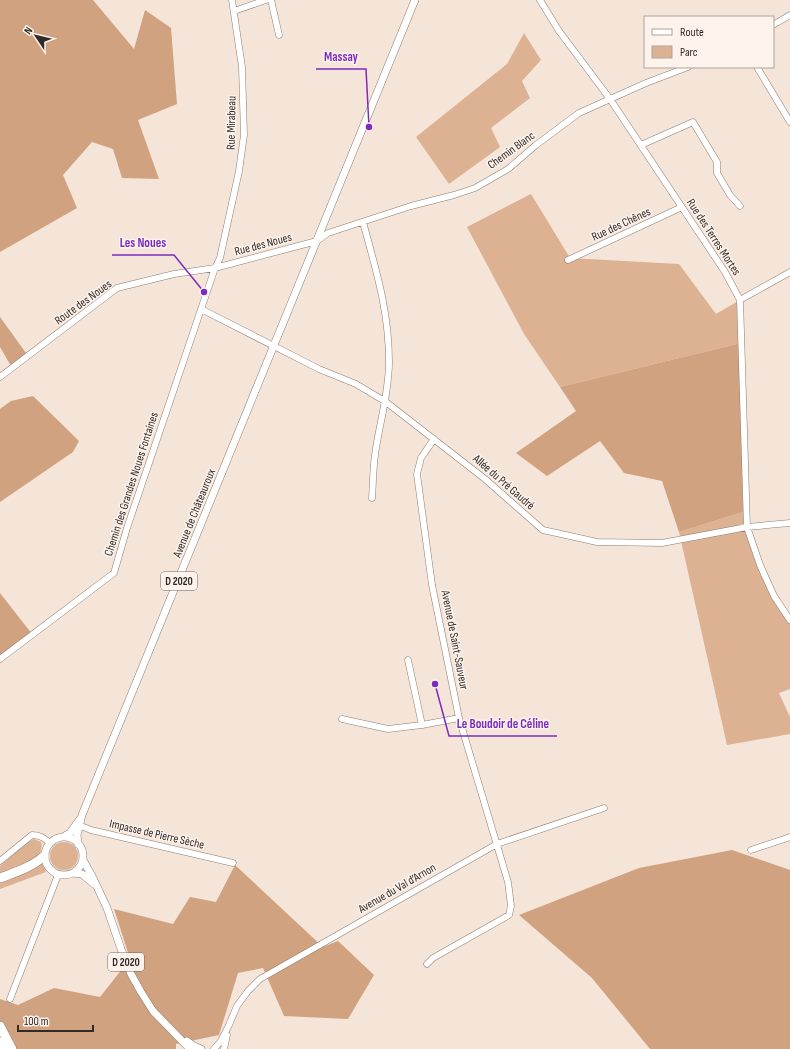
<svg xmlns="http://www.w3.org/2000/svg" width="790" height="1049" font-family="'Sofia Sans Condensed',sans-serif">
  <rect width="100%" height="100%" fill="#f5e4d8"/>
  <path fill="#ddb292" d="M 524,33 L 541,60 L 522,81 L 530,98 L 491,128 L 500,147 L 449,184 L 416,137 L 507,64 Z
    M 531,194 L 570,258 L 679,264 L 716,314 L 740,300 L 741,343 L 560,387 L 524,334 L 467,227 Z
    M 743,512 L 754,550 L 773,593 L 790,619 L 790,689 L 779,693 L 790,717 L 790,734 L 727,745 L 679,532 Z
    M 34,839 L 41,842 C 47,860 13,869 0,873 L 0,866 L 25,844 Z
    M50 856a14 14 0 1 1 28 0a14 14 0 1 1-28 0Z
    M 42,862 L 46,872 L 0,889 L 0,881 Z"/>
  <path fill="#d0a280" d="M 0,0 L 93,0 L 134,49 L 145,10 L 171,28 L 177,104 L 138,120 L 159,179 L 122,178 L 113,149 L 92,142 L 63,175 L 77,208 L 0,252 Z
    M 0,317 L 26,353 L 11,366 L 0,347 Z
    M 741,343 L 743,512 L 679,532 L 662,481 L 624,473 L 600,441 L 547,476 L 516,453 L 576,411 L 560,387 Z
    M 33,396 L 79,441 L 73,452 L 0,502 L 0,409 L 11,401 Z
    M 0,593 L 32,634 L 0,663 Z
    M 732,850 L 790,870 L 790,1049 L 650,1049 L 592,978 L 519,915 L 639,868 Z
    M 235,865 L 323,947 L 338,941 L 374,975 L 348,1019 L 284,1016 L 263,968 L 238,973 L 219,1035 L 176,1044 L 176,1049 L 0,1049 L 0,999 L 18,1005 L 54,988 L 100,997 L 130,959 L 114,909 L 173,924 L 190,897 L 216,902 Z"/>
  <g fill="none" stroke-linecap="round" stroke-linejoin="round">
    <defs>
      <path id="minor" d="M 271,0 L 279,35
        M 540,0 L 559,31 L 610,99 L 725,272 L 740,300 L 747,527 L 760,565 L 774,596 L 790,620
        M 234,11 L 266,0
        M 773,25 L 790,15
        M 757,67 L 790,122
        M 641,145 L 693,122 L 717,162 L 717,173 L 730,195 L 740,206
        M 363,222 C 376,270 389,311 389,362 C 389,394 379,424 375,455 C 373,469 373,484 372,498
        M 568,260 L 682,207
        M 740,300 L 790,272
        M 201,309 L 319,369 L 356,384 L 386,402 L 485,479 L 543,530 L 597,542 L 662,543 L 747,527 L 790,523
        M 0,377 L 117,288 L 174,274 L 215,268 L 317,241 L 328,233 L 411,206 L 454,195 L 475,188 L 508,169 L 536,145 L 579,113 L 646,83 L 688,67
        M 0,659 L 114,573 L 127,528 L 215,268 L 220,258 L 239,171 L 244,135 L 242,67 L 232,0
        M 408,660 L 422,725
        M 342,719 L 388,729 L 422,725 L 459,718
        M 76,824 L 91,830 L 233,863
        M 751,850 L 790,837
        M 0,861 L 32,835 C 40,835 44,838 50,843
        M 427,964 L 433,958 L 509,915 L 511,906 L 508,882 L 459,718 L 432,585 L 417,474 L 421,458 L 434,439
        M 10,999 L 58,875
        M 214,1049 L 221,1041 L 229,1025 L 237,1006 L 248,991 L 260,979 L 497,844 L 604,808
        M 224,1049 L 227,1035"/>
      <path id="major" d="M45 856a19 19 0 1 1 38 0a19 19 0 1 1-38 0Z
        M 63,837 L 70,833 L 80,819
        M 78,844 L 77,835 L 82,815 L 415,0
        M 83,860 L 93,878 L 107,908 L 121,949 L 131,974 L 141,992 L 153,1011 L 190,1049
        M 73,873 L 82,874 L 94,884
        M 187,1041 L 194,1046 L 201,1049"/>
      <path id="highway" d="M 0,878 C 16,872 32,867 44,856
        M 0,1026 L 12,1049
        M 0,1042 L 3,1049"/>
    </defs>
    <use href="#minor" stroke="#8c7d72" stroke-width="7"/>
    <use href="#major" stroke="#8c7d72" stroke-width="8"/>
    <use href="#highway" stroke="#8c7d72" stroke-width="10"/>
    <use href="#minor" stroke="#fff" stroke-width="6"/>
    <use href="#major" stroke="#fff" stroke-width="7"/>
    <use href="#highway" stroke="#fff" stroke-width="9"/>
  </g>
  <g text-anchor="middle" stroke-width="3" stroke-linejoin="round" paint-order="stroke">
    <g fill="#fdf3ec" stroke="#6e6661" stroke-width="1">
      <rect x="161" y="572" width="36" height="18" rx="3"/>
      <rect x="108" y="953" width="36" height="18" rx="3"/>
    </g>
    <g font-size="11" font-weight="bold" fill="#312a26">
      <text x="179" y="585">D 2020</text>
      <text x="126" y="966">D 2020</text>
    </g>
    <g font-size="12" fill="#312a26" stroke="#fdf3ec">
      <text transform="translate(231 123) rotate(-89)" y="4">Rue Mirabeau</text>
      <text transform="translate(511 150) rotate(-36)" y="4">Chemin Blanc</text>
      <text transform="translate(621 224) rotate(-25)" y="4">Rue des Chênes</text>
      <text transform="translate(714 237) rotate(57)" y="4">Rue des Terres Mortes</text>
      <text transform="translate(263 244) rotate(-15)" y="4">Rue des Noues</text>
      <text transform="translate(83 302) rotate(-36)" y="4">Route des Noues</text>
      <text transform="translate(504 482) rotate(41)" y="4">Allée du Pré Gaudré</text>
      <text transform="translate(131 484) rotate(-72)" y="4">Chemin des Grandes Noues Fontaines</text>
      <text transform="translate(194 513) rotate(-68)" y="4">Avenue de Châteauroux</text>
      <text transform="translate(455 640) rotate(79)" y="4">Avenue de Saint-Sauveur</text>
      <text transform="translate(157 834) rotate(13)" y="4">Impasse de Pierre Sèche</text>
      <text transform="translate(397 888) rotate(-30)" y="4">Avenue du Val d’Arnon</text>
    </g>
  </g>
  <path fill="none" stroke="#7b2cbf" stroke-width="1.5" d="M369 127L366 69H316M204 292L174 255H112M435 684L449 736H557"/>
  <g fill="#7b2cbf" stroke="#fdf3ec" stroke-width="1.5">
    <circle cx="369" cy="127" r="4"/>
    <circle cx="204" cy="292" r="4"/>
    <circle cx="435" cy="684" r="4"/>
  </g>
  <g font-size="13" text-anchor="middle" font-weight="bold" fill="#7b2cbf" stroke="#fdf3ec" stroke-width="3" stroke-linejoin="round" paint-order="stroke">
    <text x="341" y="61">Massay</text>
    <text x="143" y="247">Les Noues</text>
    <text x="503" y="728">Le Boudoir de Céline</text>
  </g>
  <rect x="644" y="16" width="130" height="52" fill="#fdf3ec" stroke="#aba39d"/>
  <rect x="652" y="29" width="20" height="6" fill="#ffffff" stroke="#aba39d"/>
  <text x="680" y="36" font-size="12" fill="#312a26">Route</text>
  <rect x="652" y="46" width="20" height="12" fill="#ddb292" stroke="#aba39d"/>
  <text x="680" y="56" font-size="12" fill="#312a26">Parc</text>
  <g transform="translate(36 36) rotate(305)" stroke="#fdf3ec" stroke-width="3" paint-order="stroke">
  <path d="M0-3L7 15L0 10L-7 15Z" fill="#312a26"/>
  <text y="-6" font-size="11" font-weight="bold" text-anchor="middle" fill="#312a26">N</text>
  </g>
  <path d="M18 1025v6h75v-6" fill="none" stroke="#312a26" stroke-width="2"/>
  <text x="24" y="1025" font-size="12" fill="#312a26" stroke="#fdf3ec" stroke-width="3" paint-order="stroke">100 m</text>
</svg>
